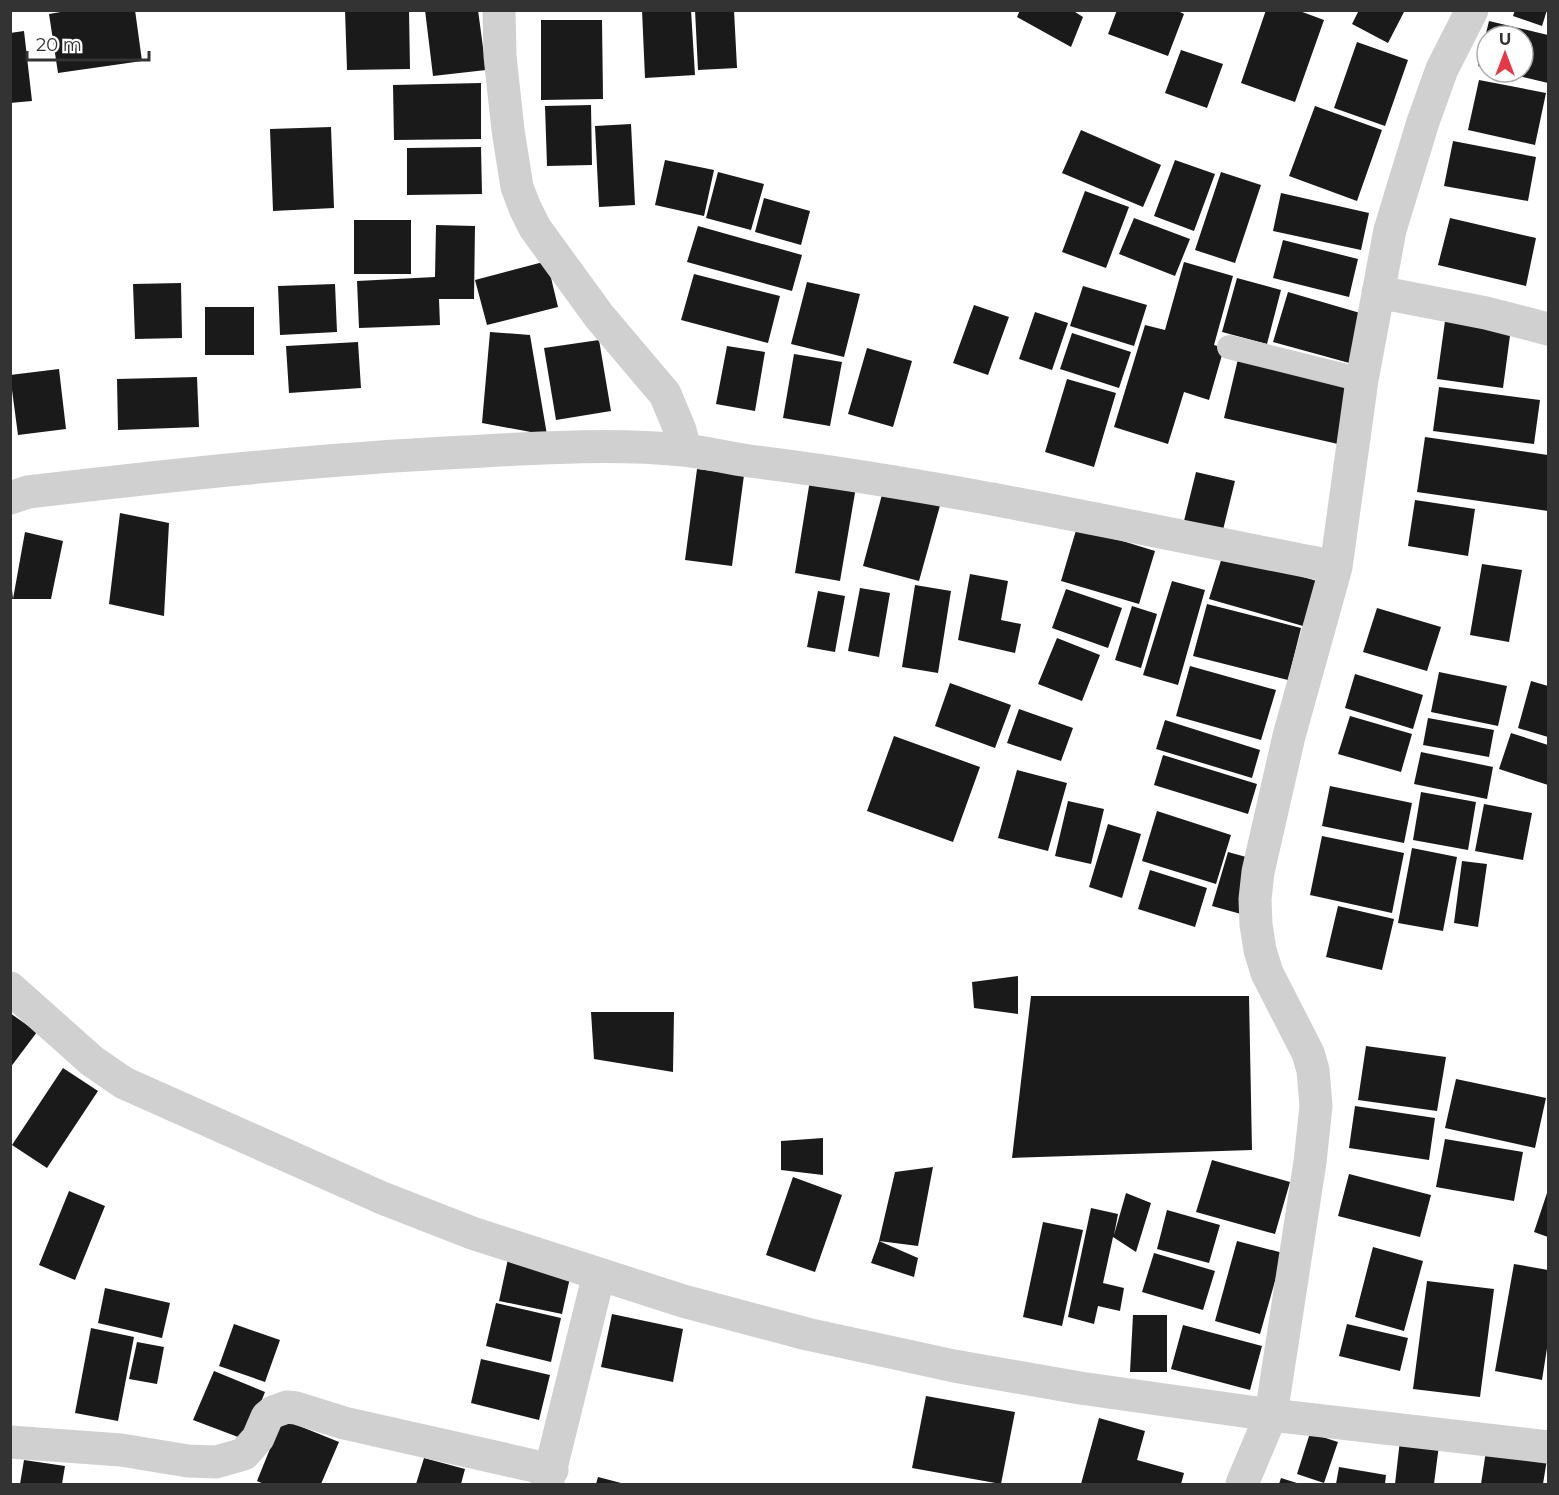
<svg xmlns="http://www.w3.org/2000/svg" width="1559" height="1495" font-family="Montserrat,sans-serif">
  <rect width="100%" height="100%" fill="#fff"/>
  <path fill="#1a1a1a" d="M 72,10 L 135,10 L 142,61 L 58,73 L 49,14 Z
    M 345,10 L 409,10 L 410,69 L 347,70 Z
    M 425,10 L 478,10 L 486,70 L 433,76 Z
    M 642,10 L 691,10 L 695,75 L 645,78 Z
    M 695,10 L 734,10 L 737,68 L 698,70 Z
    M 1020,10 L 1072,10 L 1083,17 L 1071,47 L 1017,17 Z
    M 1117,10 L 1176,10 L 1184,14 L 1168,56 L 1108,34 Z
    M 1266,10 L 1297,10 L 1324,20 L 1295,102 L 1241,83 Z
    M 1359,10 L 1405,10 L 1388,43 L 1352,24 Z
    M 1515,10 L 1547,10 L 1542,26 L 1513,16 Z
    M 541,20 L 602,20 L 603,99 L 541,100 Z
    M 1489,21 L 1548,35 L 1548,83 L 1506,73 L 1523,72 L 1523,36 L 1487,36 L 1487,69 L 1478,66 Z
    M 24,31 L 32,101 L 10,103 L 10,33 Z
    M 1357,42 L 1408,60 L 1385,126 L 1334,108 Z
    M 1181,50 L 1223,64 L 1207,108 L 1165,93 Z
    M 1479,80 L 1546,93 L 1535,145 L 1468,130 Z
    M 481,83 L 481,139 L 394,140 L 393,85 Z
    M 591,105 L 592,165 L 547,166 L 545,106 Z
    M 1315,106 L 1382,130 L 1357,201 L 1289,176 Z
    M 631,124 L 635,205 L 599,207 L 595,126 Z
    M 331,127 L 334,208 L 273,211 L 270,129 Z
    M 1081,130 L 1161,165 L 1143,207 L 1062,173 Z
    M 1453,141 L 1536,157 L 1528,201 L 1444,186 Z
    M 481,147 L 482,194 L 407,195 L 407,148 Z
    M 665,160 L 714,170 L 704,216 L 655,205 Z
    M 1175,160 L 1215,174 L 1194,231 L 1154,216 Z
    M 718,172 L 764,184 L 751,230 L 706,218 Z
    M 1221,172 L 1261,185 L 1235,263 L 1195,250 Z
    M 1085,191 L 1129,207 L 1106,268 L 1062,252 Z
    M 1281,193 L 1369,213 L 1361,250 L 1273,231 Z
    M 764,198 L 810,211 L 801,245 L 755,232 Z
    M 1134,218 L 1190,239 L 1175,276 L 1119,254 Z
    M 1450,218 L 1536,238 L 1526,286 L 1438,265 Z
    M 354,220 L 411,220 L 411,274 L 354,274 Z
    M 436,225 L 475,226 L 474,299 L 439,299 L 440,325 L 359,328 L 357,281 L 435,277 Z
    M 698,226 L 802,255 L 792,291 L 687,262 Z
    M 1283,240 L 1358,259 L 1349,297 L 1273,278 Z
    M 547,261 L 558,307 L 487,325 L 475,280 Z
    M 1184,262 L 1233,276 L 1214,345 L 1224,348 L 1209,400 L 1184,392 L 1168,444 L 1114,427 L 1145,325 L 1165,330 Z
    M 694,274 L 780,296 L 768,343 L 681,320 Z
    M 1237,278 L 1281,290 L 1267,344 L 1222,332 Z
    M 807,282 L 860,294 L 844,357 L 791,344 Z
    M 181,283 L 182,338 L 135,339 L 133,284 Z
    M 335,284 L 337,332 L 280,335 L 278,286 Z
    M 1083,286 L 1147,305 L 1134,346 L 1070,326 Z
    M 1288,292 L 1367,315 L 1353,364 L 1273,342 Z
    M 974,305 L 1009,317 L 988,375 L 953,363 Z
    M 205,307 L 254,307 L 254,355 L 205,355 Z
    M 1035,312 L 1068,323 L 1052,370 L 1019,359 Z
    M 1445,321 L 1511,328 L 1503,388 L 1437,379 Z
    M 490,332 L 530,335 L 547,435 L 482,423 Z
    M 1072,333 L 1131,352 L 1119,388 L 1060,369 Z
    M 599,340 L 611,411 L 556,420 L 544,348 Z
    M 358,342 L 361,388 L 289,393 L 286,346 Z
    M 727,346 L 765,352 L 755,411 L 716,404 Z
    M 867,348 L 912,361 L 893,427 L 848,414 Z
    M 794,354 L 842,362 L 830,426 L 783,418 Z
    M 1238,359 L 1352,386 L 1338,444 L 1224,418 Z
    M 59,369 L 66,429 L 18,435 L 10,375 Z
    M 197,377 L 199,427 L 118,430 L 117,379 Z
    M 1067,379 L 1116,393 L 1094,467 L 1045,452 Z
    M 1439,387 L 1540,400 L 1534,444 L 1433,431 Z
    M 1425,437 L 1548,455 L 1548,511 L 1417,492 Z
    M 697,469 L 744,475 L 732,566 L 685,560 Z
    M 1196,472 L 1235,481 L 1222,534 L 1183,525 Z
    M 810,480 L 856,487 L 840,581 L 795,573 Z
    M 884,487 L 941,502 L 919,581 L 863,566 Z
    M 1415,500 L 1475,509 L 1468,556 L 1408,546 Z
    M 120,513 L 169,523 L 164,616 L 109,604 Z
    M 1077,527 L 1155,551 L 1139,604 L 1061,581 Z
    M 25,532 L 63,541 L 51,599 L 10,599 L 10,590 L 12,590 L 13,599 Z
    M 1223,554 L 1317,581 L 1303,626 L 1209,599 Z
    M 1482,564 L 1522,570 L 1509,642 L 1470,635 Z
    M 970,574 L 1008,581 L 1001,620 L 1021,624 L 1015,653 L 958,640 Z
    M 1172,581 L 1205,590 L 1178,685 L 1143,675 Z
    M 915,585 L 951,591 L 938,673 L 902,667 Z
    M 860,588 L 890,593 L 879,657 L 848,651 Z
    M 1066,589 L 1122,608 L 1108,648 L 1052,628 Z
    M 818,591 L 845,596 L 835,652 L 807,647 Z
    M 1207,604 L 1301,628 L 1288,680 L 1193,656 Z
    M 1132,606 L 1157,614 L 1141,668 L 1115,660 Z
    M 1377,608 L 1441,627 L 1427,671 L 1363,652 Z
    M 1057,638 L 1100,655 L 1082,701 L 1038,684 Z
    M 1190,666 L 1276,690 L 1261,740 L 1176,716 Z
    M 1439,672 L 1507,686 L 1498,726 L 1431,712 Z
    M 1355,674 L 1423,695 L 1413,729 L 1345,708 Z
    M 1531,681 L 1548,686 L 1548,737 L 1518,728 Z
    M 950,683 L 1011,705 L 995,748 L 935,726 Z
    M 1019,709 L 1073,728 L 1061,761 L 1007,743 Z
    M 1350,716 L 1412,734 L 1401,772 L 1338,754 Z
    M 1428,718 L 1494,730 L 1489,757 L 1423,745 Z
    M 1165,720 L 1260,750 L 1252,778 L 1156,749 Z
    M 1511,733 L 1548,745 L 1548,785 L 1499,769 Z
    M 894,736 L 980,767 L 953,842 L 867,811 Z
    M 1421,752 L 1493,767 L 1487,799 L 1414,784 Z
    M 1163,755 L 1257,784 L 1248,814 L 1154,785 Z
    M 1017,770 L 1067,783 L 1048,851 L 998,838 Z
    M 1330,786 L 1412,803 L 1404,843 L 1322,826 Z
    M 1421,792 L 1476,802 L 1468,850 L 1413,840 Z
    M 1068,801 L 1104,809 L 1091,864 L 1055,856 Z
    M 1484,804 L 1532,813 L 1523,860 L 1475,851 Z
    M 1157,811 L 1231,835 L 1216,884 L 1142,861 Z
    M 1108,824 L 1141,834 L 1122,898 L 1089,887 Z
    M 1322,836 L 1404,853 L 1392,913 L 1310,895 Z
    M 1412,848 L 1457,857 L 1443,931 L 1398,923 Z
    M 1228,852 L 1257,860 L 1241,914 L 1212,906 Z
    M 1462,861 L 1487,864 L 1478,927 L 1454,923 Z
    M 1150,870 L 1207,888 L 1195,927 L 1138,909 Z
    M 1338,906 L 1394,919 L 1382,970 L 1326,957 Z
    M 1018,976 L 1018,1014 L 974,1008 L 972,982 Z
    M 1031,996 L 1249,996 L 1252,1150 L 1012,1158 Z
    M 591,1012 L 674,1012 L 673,1072 L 594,1059 Z
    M 10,1013 L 37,1032 L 10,1068 Z
    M 1366,1046 L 1446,1057 L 1437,1111 L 1358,1100 Z
    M 63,1068 L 98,1091 L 47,1168 L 12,1145 Z
    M 1456,1079 L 1546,1098 L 1535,1148 L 1445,1128 Z
    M 1355,1106 L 1435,1118 L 1429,1160 L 1349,1148 Z
    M 823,1138 L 823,1175 L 781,1170 L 781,1141 Z
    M 1445,1139 L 1523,1152 L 1514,1201 L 1436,1187 Z
    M 1212,1160 L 1290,1182 L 1275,1234 L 1196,1212 Z
    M 933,1167 L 918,1246 L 879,1241 L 895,1172 Z
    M 1349,1174 L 1431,1195 L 1420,1237 L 1338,1216 Z
    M 793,1177 L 842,1195 L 815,1272 L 766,1255 Z
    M 1548,1190 L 1548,1237 L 1534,1232 Z
    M 69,1191 L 105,1206 L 75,1280 L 39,1265 Z
    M 1126,1193 L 1151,1203 L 1136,1252 L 1113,1237 L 1103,1283 L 1124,1288 L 1120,1311 L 1098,1306 L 1094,1324 L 1068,1317 L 1091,1208 L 1118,1214 L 1114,1235 Z
    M 1167,1210 L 1220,1225 L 1209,1263 L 1157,1249 Z
    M 1043,1222 L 1083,1230 L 1062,1326 L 1023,1317 Z
    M 879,1241 L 918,1258 L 914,1277 L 871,1263 Z
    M 1237,1241 L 1283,1253 L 1260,1334 L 1215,1321 Z
    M 1373,1247 L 1423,1261 L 1404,1331 L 1355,1317 Z
    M 1154,1253 L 1215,1271 L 1203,1310 L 1142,1292 Z
    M 508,1259 L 571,1273 L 562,1314 L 499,1301 Z
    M 1514,1264 L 1548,1270 L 1548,1342 L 1542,1380 L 1495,1371 Z
    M 1427,1281 L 1494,1289 L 1480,1397 L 1413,1389 Z
    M 105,1288 L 170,1303 L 162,1338 L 98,1323 Z
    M 496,1303 L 561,1318 L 551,1362 L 486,1346 Z
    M 612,1314 L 683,1329 L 673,1382 L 601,1367 Z
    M 1133,1315 L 1167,1315 L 1167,1372 L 1130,1372 Z
    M 234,1324 L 280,1340 L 265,1382 L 219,1366 Z
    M 1347,1324 L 1408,1338 L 1400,1371 L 1339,1356 Z
    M 1183,1325 L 1262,1346 L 1250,1390 L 1171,1369 Z
    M 91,1328 L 134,1337 L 118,1421 L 75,1413 Z
    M 137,1342 L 164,1347 L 157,1384 L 129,1379 Z
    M 481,1359 L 550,1375 L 539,1420 L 471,1403 Z
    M 214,1371 L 265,1392 L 246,1440 L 193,1420 Z
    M 926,1396 L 1015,1412 L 1001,1484 L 912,1468 Z
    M 1099,1418 L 1145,1431 L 1137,1460 L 1184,1473 L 1181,1484 L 1081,1484 Z
    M 282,1419 L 339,1442 L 321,1484 L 264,1484 L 257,1481 Z
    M 1310,1433 L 1338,1442 L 1324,1483 L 1297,1474 Z
    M 1400,1440 L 1439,1445 L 1434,1484 L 1395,1484 Z
    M 1487,1444 L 1548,1453 L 1543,1484 L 1481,1484 Z
    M 424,1458 L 465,1469 L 461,1484 L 416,1484 Z
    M 24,1460 L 65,1466 L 62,1484 L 20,1484 Z
    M 1339,1467 L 1386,1475 L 1385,1484 L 1336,1484 Z
    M 598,1477 L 625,1484 L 596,1484 Z
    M 1281,1478 L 1300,1484 L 1279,1484 Z"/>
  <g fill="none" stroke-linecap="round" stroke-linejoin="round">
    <path stroke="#d0d0d0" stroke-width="24" d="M 1229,347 L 1362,380"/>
    <path stroke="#d0d0d0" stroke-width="33" d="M 499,10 L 500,56 L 508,130 L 517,187 L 525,208 L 535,228 L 599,316 L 665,394 L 680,430 L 685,450
      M 1378,292 L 1486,313 L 1548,329
      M 10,498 L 28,492 C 173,475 319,459 465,452 C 537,448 611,443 683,450 C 705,452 727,458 749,461 C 946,485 1141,529 1336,567
      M 10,988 L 92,1061 L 124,1083 L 380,1197 L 475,1234 L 683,1301 L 807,1334 L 954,1366 L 1080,1388 L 1271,1415 L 1548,1447
      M 10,1442 L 121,1450 L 188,1461 L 216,1462 L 244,1454 L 258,1438 L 267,1417 L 273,1412 L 287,1407 L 296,1408 L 344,1423 L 552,1470
      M 547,1484 L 599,1274
      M 1242,1484 L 1271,1415 L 1310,1162 L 1316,1106 L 1313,1070 L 1308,1053 L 1267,973 L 1260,950 L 1256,925 L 1255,899 L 1258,872 L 1289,736 L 1336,567 L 1362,380 L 1390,230 L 1423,122 L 1442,69 L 1472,10"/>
  </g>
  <rect width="1559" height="1495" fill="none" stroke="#333333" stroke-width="24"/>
  <g transform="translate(1505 54)"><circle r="28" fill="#ffffff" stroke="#adadad" stroke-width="1.5"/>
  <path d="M0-4.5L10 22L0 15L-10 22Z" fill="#e63946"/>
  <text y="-9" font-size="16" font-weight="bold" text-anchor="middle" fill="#333333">U</text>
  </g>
  <path d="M27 51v9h122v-9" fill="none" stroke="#333333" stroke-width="3"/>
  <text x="36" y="51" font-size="18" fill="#333333" stroke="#ffffff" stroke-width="4.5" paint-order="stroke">20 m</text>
</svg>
